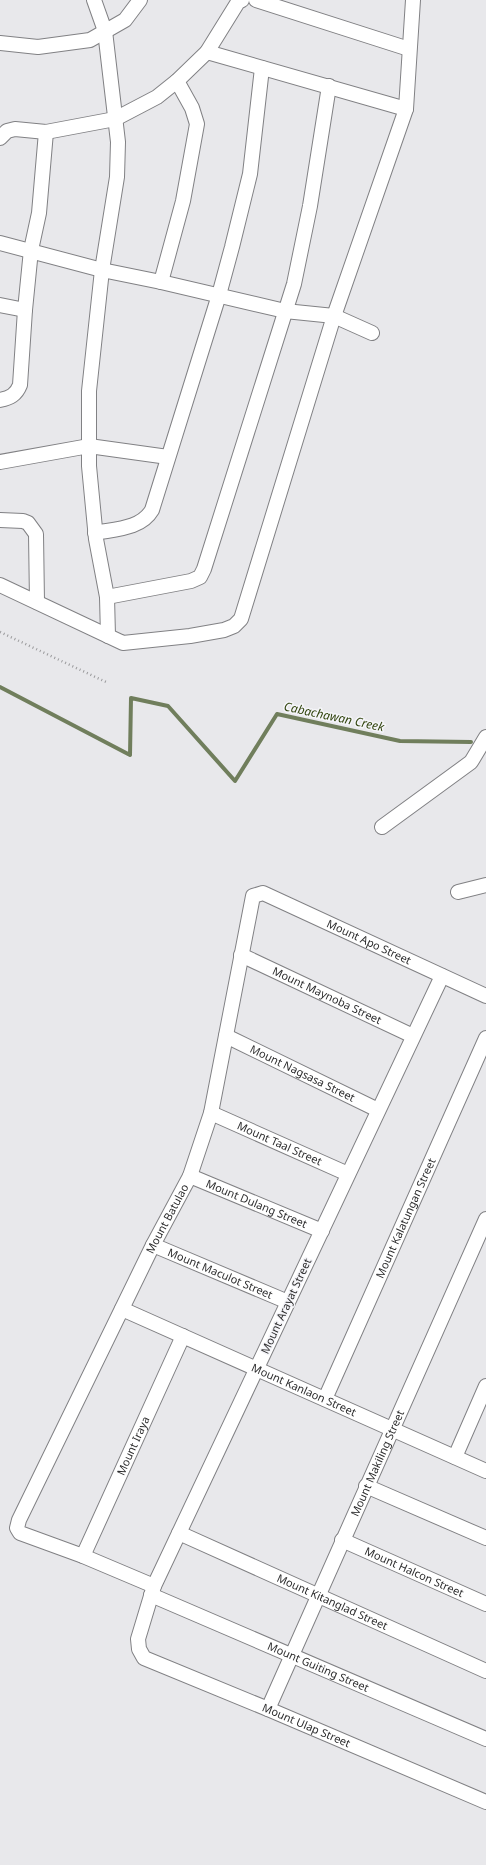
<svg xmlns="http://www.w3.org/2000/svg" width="486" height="1865" font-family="'Noto Sans',sans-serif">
  <rect width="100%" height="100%" fill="#e8e8eb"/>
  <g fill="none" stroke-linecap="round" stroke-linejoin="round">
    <path stroke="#707e5c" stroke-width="4" d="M 0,687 L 130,755 L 131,698 L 168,706 L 235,781 L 277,714 L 400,741 L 471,742"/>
    <defs>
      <g id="street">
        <path d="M 94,0 L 105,31 L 118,142 L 117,177 L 102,270 L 89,391 L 89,466 L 96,539 L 107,597 L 108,636"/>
        <path d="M 256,0 L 409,49"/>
        <path d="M 0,43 L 38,47 L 90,40 L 125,20 L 140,0"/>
        <path d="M 207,52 L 406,109"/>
        <path d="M 0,138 L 7,131 L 15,129 L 46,132 L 115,119 L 157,97 L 177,81 L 207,52 L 238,2 L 242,0"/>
        <path d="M 0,243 L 102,270 L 161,282 L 285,311 L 334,316 L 372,333"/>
        <path d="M 161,282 L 183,201 L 197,124 L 192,108 L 177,81"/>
        <path d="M 0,305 L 25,310"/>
        <path d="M 0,400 C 10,398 16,395 20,385 L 25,310 L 31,250 L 39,213 L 46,132"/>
        <path d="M 0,462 L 89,446 L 168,457"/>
        <path d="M 0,520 L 23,521 L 28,523 L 36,534 L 37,602"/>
        <path d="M 95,533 C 115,529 141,529 152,510 L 219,295 L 232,247 L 250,174 L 262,68"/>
        <path d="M 0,585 L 123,643 L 190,636 L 224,630 L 234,626 L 241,619 L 334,316 L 406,109 L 413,0"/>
        <path d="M 107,597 L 191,581 L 200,577 L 204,569 L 294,284 L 310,206 L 329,86"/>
        <path d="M 382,827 L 471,762 L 486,737"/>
        <path d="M 458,892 L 486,885"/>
        <path id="s1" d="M 241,955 L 413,1036"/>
        <path id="s2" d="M 442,976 L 154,1586 L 138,1639 L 139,1649 L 144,1658 L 268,1709 L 486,1802"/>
        <path id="s3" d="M 226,1036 L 378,1110"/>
        <path id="s4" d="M 211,1113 L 348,1174"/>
        <path id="s5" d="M 190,1176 L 322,1231"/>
        <path id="s6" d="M 153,1245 L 288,1302"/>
        <path id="s7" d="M 122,1309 L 486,1471"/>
        <path id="s8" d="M 325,1399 L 486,1038"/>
        <path d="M 455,1457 L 486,1386"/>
        <path d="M 366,1486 L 486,1538"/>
        <path id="s9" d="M 179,1533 L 486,1671"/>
        <path id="s10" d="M 342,1540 L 486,1604"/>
        <path id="s11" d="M 83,1556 L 183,1336"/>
        <path id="s12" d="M 154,1586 L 83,1556 L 20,1533 L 17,1528 L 19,1520 L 153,1245 L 190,1176 L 211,1113 L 253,896 L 263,893 L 486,996"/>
        <path id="s13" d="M 151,1595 L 486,1739"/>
        <path id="s14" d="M 268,1709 L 486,1219"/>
      </g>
    </defs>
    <use href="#street" stroke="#818184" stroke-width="16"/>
    <path stroke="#9a9a9c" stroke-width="2.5" stroke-dasharray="1 3" stroke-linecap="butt" d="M 0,632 L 106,682"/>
    <use href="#street" stroke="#fff" stroke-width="14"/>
  </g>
  <g text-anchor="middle" stroke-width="3" stroke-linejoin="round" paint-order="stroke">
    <g font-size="11" fill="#2d2d2e" stroke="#f5f5f9">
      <text dy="4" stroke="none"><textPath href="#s12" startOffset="957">Mount Apo Street</textPath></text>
      <text dy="4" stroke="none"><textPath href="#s1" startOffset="95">Mount Maynoba Street</textPath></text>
      <text dy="4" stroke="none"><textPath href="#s3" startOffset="85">Mount Nagsasa Street</textPath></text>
      <text dy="4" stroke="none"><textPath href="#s4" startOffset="75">Mount Taal Street</textPath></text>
      <text dy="4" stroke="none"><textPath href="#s5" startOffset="72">Mount Dulang Street</textPath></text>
      <text dy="4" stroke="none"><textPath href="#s8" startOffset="198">Mount Kalatungan Street</textPath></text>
      <text dy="4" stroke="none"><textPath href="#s12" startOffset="494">Mount Batulao</textPath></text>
      <text dy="4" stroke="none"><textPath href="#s6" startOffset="73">Mount Maculot Street</textPath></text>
      <text transform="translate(286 1306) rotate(-65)" y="4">Mount Arayat Street</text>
      <text dy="4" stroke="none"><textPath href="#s7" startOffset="199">Mount Kanlaon Street</textPath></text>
      <text dy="4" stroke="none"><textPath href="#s11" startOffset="121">Mount Iraya</textPath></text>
      <text dy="4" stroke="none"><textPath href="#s14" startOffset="269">Mount Makiling Street</textPath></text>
      <text dy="4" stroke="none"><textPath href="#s10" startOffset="79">Mount Halcon Street</textPath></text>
      <text dy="4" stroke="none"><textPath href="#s9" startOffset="168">Mount Kitanglad Street</textPath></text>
      <text dy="4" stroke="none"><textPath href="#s13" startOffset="182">Mount Guiting Street</textPath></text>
      <text dy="4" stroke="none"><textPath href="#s2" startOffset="926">Mount Ulap Street</textPath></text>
    </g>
    <g font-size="12" font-style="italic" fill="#32450f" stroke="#f5f5f9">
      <text transform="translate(334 717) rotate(12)" y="4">Cabachawan Creek</text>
    </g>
  </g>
</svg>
